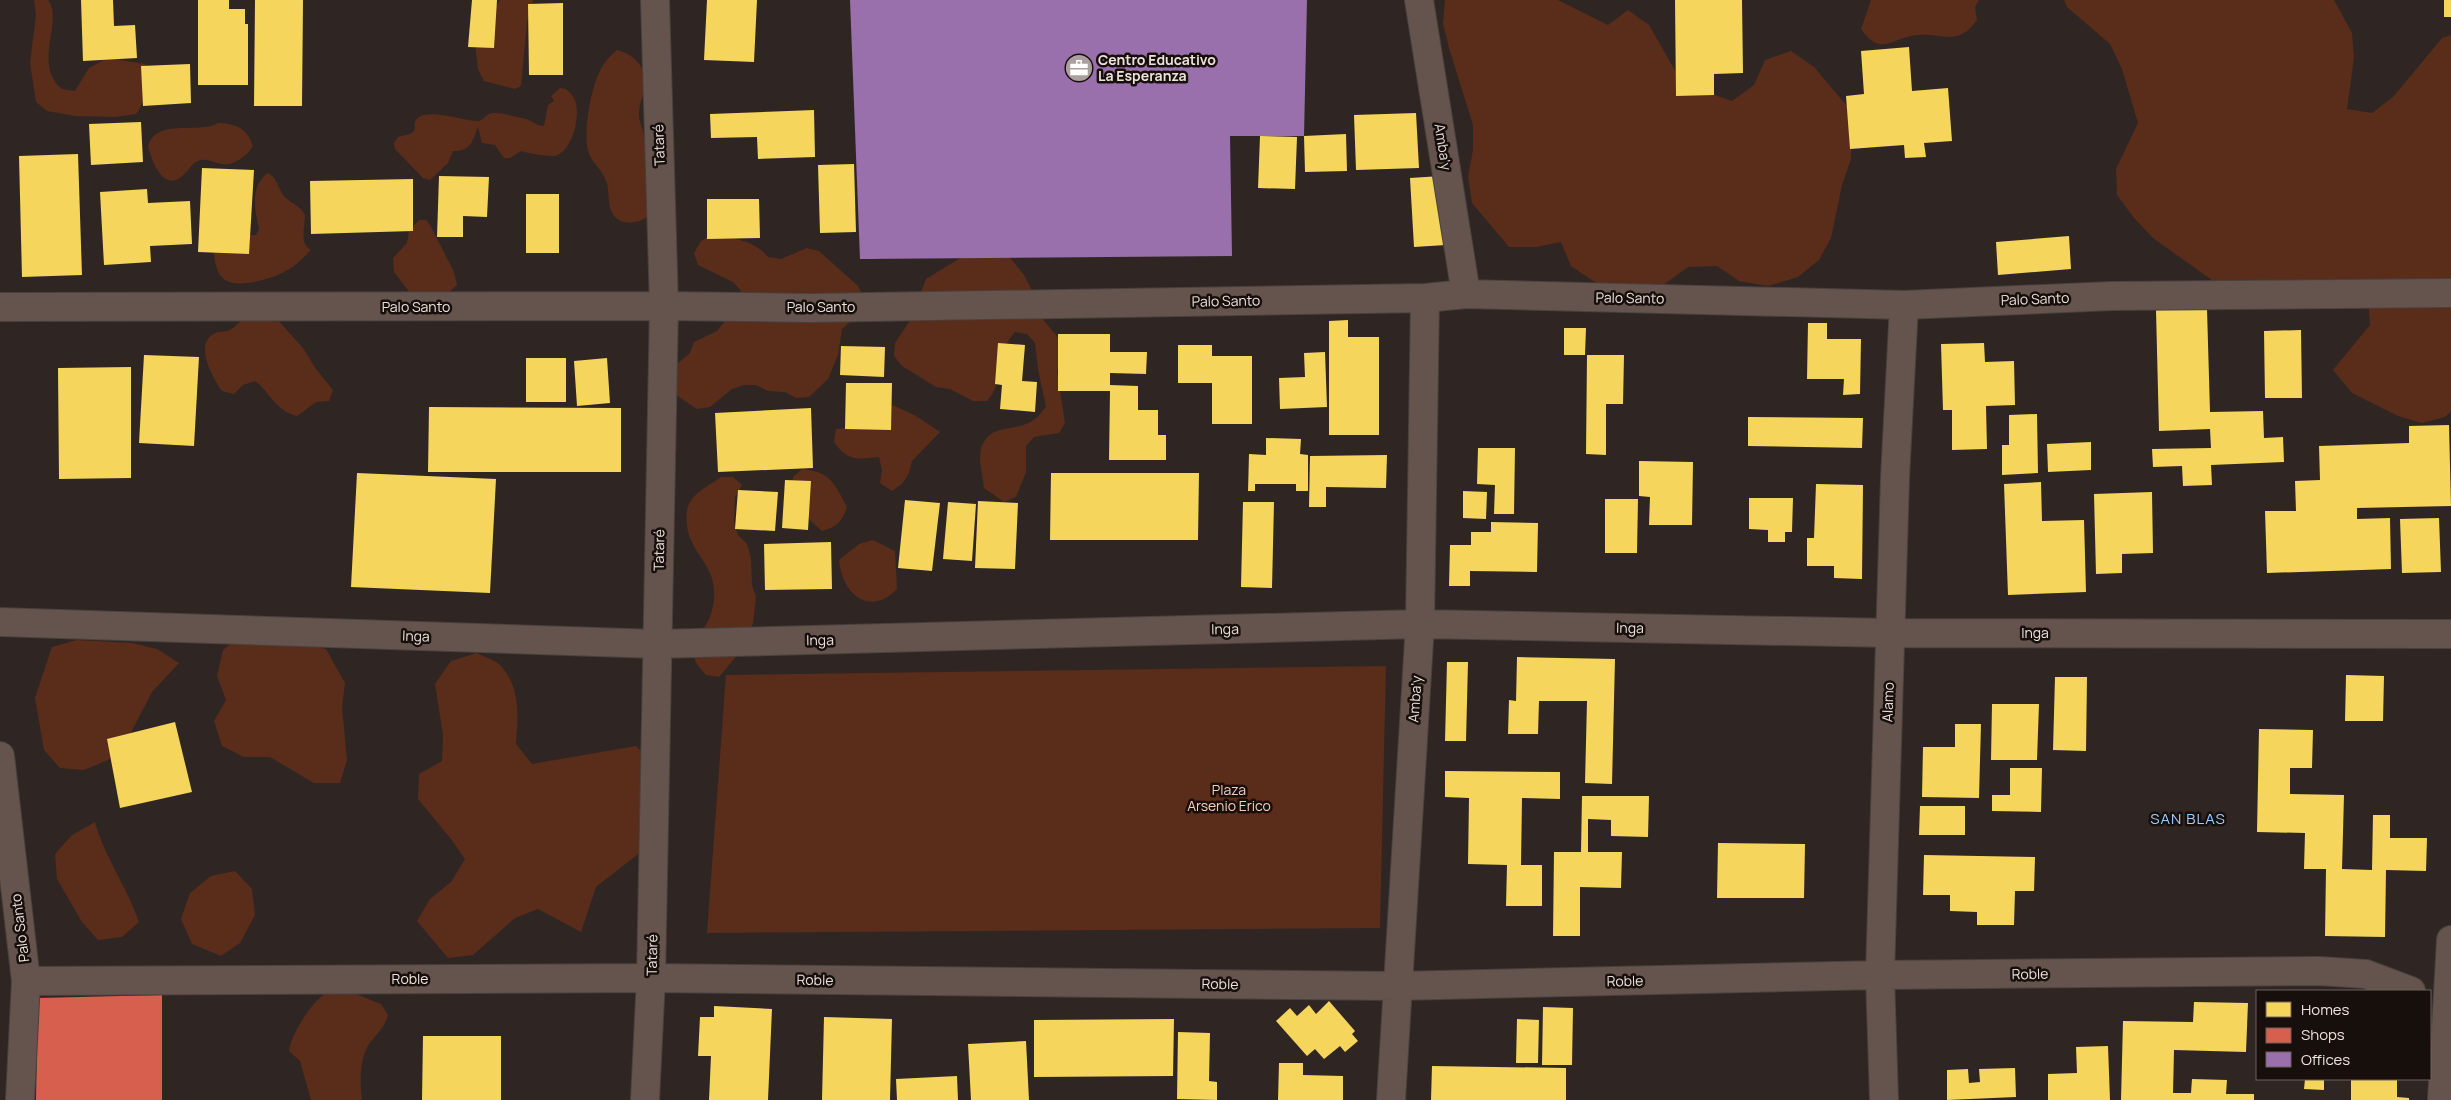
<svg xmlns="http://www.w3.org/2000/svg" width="2451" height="1100" font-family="Manrope,sans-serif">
  <rect width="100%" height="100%" fill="#2f2623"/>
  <path fill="#5a2c1a" d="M 34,0 L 48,0 C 64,20 32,65 62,89 L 75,91 L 89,68 L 107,58 L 145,64 C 152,78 145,102 136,114 L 115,117 L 75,116 L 47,111 L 36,102 L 30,63 L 36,15 Z
    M 500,0 L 533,0 L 527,22 L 521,86 L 515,89 L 484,81 L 478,69 L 475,43 Z
    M 1445,0 L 1558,0 L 1608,25 L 1628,10 L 1649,25 L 1677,74 L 1706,92 L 1732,101 L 1754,85 L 1765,60 L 1791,51 L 1814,67 L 1847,106 L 1852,132 L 1851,159 L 1842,185 L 1831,238 L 1819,260 L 1798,277 L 1768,286 L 1739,281 L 1717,266 L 1688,267 L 1644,299 L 1593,281 L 1571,266 L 1561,242 L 1536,247 L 1509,247 L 1472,203 L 1468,176 L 1473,150 L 1473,125 L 1449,48 L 1443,23 Z
    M 1871,0 L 1979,0 L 1975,7 L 1977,20 C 1958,47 1942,33 1917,35 C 1893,37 1881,58 1861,29 Z
    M 2064,0 L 2334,0 L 2352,33 L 2354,58 L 2347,109 L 2372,113 L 2393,97 L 2442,38 L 2451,35 L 2451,411 L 2445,417 L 2422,423 L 2398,416 L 2352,393 L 2333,370 L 2370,325 L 2368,300 L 2341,303 L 2241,280 L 2216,283 L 2153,238 L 2134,218 L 2117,195 L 2116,169 L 2138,123 L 2122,69 L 2110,44 L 2067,7 Z
    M 617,50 C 636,55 649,70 644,90 C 643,97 639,105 639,113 C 638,121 644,131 645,139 C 648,165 648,191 648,217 C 631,227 611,225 609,201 C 608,193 609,186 605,179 C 602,170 594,164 590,156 C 581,137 591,85 602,67 C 606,60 611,55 617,50 Z
    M 560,88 L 566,89 C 568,91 572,94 574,98 C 582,113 573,151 555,156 C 550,157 527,153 521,151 L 510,158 L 504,158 L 495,145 L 482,143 L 478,127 C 472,141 472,151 453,151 L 448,163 L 430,180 L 423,178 L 395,149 L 394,143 L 398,137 L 410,134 L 415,130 C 409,100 464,122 479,121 C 483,120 485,116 489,114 C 493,112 503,113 508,115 C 514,116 520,118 526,119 C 533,121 536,126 544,126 L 548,105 L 554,101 L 551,96 Z
    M 218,123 C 237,124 247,128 253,146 C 250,151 247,154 243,157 C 221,174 212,155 198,161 C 192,163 187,173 181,177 C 163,192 151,159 148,146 C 157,117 198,135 218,123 Z
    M 268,173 C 279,179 278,192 287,199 C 294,205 300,206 305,215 C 305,227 299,244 311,250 C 293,269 283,275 258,281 C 225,288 216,281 213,247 L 236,235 L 256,235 L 259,229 C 255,210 249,186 268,173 Z
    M 419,220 L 426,220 L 430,225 L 454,272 L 457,285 L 448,293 L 410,293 L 394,272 L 393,258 L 407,243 L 409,231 Z
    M 711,235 C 734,239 753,239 768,257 L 781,259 L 807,248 L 819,251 L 858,286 L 864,298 L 862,312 L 842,329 L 838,355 L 828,379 L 809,397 L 796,398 L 785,392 L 768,391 L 756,385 L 744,385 L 732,389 L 710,407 L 697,409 L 673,393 L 670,370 L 690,353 L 694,342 L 717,331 L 732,312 L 742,304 L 741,291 L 733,282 L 698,265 L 694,253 L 701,241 Z
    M 970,252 L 1008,255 L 1024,275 L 1039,304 L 1040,316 L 1057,336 L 1061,348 L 1057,372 L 1065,423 L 1059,433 L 1034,437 L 1026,446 L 1026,472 L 1016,497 L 1004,502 L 984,488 C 983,477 978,460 981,449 C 988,425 1009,431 1026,424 C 1035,421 1040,414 1046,407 L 1038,369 L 1035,343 L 1027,334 L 1015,332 C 1007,341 1002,352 999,364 C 996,381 1000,386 987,401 L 973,401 L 950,389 L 936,387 L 902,366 L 894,356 L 895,343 L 911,319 L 926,279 Z
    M 267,308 L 303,348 L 316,369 L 333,390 L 329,401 L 316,402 L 297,416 C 274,410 272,394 255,381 L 243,385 L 234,394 L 222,391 C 213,378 195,346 212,335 C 217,331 222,332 227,331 C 232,330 236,325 240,322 L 240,316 Z
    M 893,405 L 916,416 L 940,432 L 912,461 L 909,473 L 902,484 L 892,491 L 880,483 L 882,470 L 879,457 C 857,459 848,462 834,442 L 836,429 L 849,428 Z
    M 802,469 C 831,472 834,483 847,507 C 842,522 837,527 822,531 C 805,517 790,500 793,477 Z
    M 721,477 L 733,477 L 742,485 L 735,497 L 734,523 L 738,535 L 747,544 L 751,558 L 752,585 L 756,597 L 753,623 L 744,647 L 719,677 L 706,675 C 701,669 693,661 693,652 C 694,641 703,631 708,621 C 712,614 715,600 714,591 C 714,561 682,549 687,511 C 689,494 709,486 721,477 Z
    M 873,540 L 895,551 L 897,589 C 869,618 842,593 839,560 L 859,544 Z
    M 244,633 L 269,634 L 326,649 L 345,683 L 342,707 L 347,760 L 340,783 L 314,783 L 270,757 L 244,757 L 222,746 L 214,721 L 226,700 L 217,676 L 223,650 Z
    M 77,640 L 132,643 L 157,649 L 179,663 L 152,692 L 126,742 L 108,760 L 84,770 L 60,768 L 44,750 L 35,698 L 52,647 Z
    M 477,653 C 484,657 496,660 501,666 C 521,688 518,717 516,744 L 532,764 L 636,746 L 655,765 L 656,840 L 596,887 L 581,932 L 538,909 L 515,918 L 473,955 L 448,958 L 417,921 L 430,899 L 451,882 L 465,859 L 451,839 L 418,799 L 419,774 L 442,761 L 443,735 L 435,684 L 451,661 Z
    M 1386,666 L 1380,928 L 707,933 L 726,675 Z
    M 95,822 C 105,858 127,887 139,922 L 122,937 L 98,940 L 82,922 L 57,879 L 55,854 L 72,835 Z
    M 235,871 L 252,889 L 255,915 L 240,943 L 221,956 L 192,944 L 181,919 L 190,893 L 211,876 Z
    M 351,992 L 381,1004 L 388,1015 C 385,1030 370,1038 365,1052 C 360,1065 360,1086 362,1100 L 311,1100 L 300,1061 L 289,1051 C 290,1036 313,999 327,993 C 334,991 344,992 351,992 Z"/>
  <path fill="#f6d55c" d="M 81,0 L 113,0 L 114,26 L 135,25 L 137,58 L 83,61 Z
    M 198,0 L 229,0 L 229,9 L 245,9 L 245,24 L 248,24 L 248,85 L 198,85 Z
    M 255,0 L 303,0 L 302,106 L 254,106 Z
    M 472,0 L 497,0 L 494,48 L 468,47 Z
    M 707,0 L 757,0 L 754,62 L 704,60 Z
    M 867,0 L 904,0 L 904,24 L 867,24 Z
    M 932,0 L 1024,0 L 1024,5 L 933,10 Z
    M 1029,0 L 1077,0 L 1078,107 L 1031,108 Z
    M 1089,0 L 1302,0 L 1303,35 L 1244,37 L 1244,73 L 1304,72 L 1304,99 L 1199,102 L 1197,7 L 1089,10 Z
    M 1675,0 L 1742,0 L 1743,73 L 1714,74 L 1714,95 L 1676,96 Z
    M 2444,0 L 2451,0 L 2451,17 L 2444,17 Z
    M 563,3 L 563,75 L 529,75 L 528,4 Z
    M 940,18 L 943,106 L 915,107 L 913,19 Z
    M 906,40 L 906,70 L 868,71 L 868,41 Z
    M 1909,47 L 1912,91 L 1948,88 L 1952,141 L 1924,143 L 1926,157 L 1905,158 L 1904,145 L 1850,149 L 1846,96 L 1864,94 L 1861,51 Z
    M 190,64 L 191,103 L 143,106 L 141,66 Z
    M 1025,69 L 1027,107 L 954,111 L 952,74 Z
    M 814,110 L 815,157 L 758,159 L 757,137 L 711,138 L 710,114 Z
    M 1022,113 L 1023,205 L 862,206 L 862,114 Z
    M 1416,113 L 1419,168 L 1356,170 L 1354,115 Z
    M 141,122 L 143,162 L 91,165 L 89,124 Z
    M 1346,134 L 1347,171 L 1305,172 L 1304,136 Z
    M 1260,136 L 1297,137 L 1295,189 L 1258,188 Z
    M 78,154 L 82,275 L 22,277 L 19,156 Z
    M 1147,162 L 1147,239 L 1097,239 L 1097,163 Z
    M 854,164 L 856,232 L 820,233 L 818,165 Z
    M 1036,165 L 1089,170 L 1085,227 L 1031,223 Z
    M 202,168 L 254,170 L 249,254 L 198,252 Z
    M 439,176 L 489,177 L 487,217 L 463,216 L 463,237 L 437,237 Z
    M 1441,176 L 1446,245 L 1414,247 L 1410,178 Z
    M 413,179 L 413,231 L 311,234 L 310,181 Z
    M 147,189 L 148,203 L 190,201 L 192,244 L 150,246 L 151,262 L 104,265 L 100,192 Z
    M 526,194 L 559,194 L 559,253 L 526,253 Z
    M 707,199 L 759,199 L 760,238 L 707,239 Z
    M 1024,212 L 1024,251 L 860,259 L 861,216 Z
    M 2069,236 L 2071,269 L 1998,275 L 1996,242 Z
    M 2207,309 L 2210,412 L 2263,411 L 2264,438 L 2283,437 L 2284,462 L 2211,465 L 2212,485 L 2183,486 L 2182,466 L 2153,467 L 2152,449 L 2211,448 L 2210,429 L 2159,431 L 2156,310 Z
    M 1348,320 L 1348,337 L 1379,337 L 1379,435 L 1329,435 L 1329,321 Z
    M 1808,323 L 1827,323 L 1827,339 L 1861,339 L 1860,394 L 1843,395 L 1844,379 L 1807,379 Z
    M 1564,328 L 1586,328 L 1585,355 L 1564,355 Z
    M 2301,330 L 2302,398 L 2265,398 L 2264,331 Z
    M 1058,334 L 1110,334 L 1110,352 L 1147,352 L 1146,374 L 1110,373 L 1110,385 L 1138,386 L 1138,410 L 1158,410 L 1158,435 L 1166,435 L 1166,460 L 1109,460 L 1110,391 L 1058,391 Z
    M 998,343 L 1025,345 L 1022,381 L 1037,382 L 1035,412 L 1000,409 L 1002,385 L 995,384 Z
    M 1984,343 L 1985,362 L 2014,361 L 2015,405 L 1986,406 L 1987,449 L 1952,450 L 1952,410 L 1943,410 L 1941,344 Z
    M 1178,345 L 1212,345 L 1212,356 L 1252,356 L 1252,424 L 1212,424 L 1212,383 L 1178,383 Z
    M 841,346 L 885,347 L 884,377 L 840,375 Z
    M 1325,352 L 1327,407 L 1280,409 L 1279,378 L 1305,377 L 1304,353 Z
    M 144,355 L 199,357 L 194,446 L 139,443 Z
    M 1587,355 L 1624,355 L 1623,404 L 1606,404 L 1606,455 L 1586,454 Z
    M 526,358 L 566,358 L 566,402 L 526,402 Z
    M 607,358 L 610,403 L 577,406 L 574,361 Z
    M 131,367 L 131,478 L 59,479 L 58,368 Z
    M 846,383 L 892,383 L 891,430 L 845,429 Z
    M 429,407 L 621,408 L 621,472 L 428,472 Z
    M 811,408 L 813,468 L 718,472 L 715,413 Z
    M 2037,414 L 2038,473 L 2002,475 L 2002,445 L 2009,445 L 2009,415 Z
    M 1748,417 L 1863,418 L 1862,448 L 1748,446 Z
    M 2449,425 L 2451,506 L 2357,508 L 2357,519 L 2390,518 L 2391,569 L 2267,573 L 2265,511 L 2296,511 L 2295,481 L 2320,480 L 2319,446 L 2409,443 L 2409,426 Z
    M 1266,438 L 1301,439 L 1300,454 L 1308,455 L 1308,491 L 1296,491 L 1296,484 L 1255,484 L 1255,491 L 1248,491 L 1249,454 L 1266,455 Z
    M 2091,442 L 2091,470 L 2048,472 L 2047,444 Z
    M 1478,448 L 1515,448 L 1514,514 L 1494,514 L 1495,485 L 1477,484 Z
    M 1387,455 L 1386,488 L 1326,487 L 1326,507 L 1309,507 L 1310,456 Z
    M 1639,461 L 1693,462 L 1692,525 L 1649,525 L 1650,497 L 1639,496 Z
    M 357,473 L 496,479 L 490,593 L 351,587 Z
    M 1051,473 L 1199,473 L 1198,540 L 1050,540 Z
    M 785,480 L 811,481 L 808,530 L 782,528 Z
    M 2041,482 L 2042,521 L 2084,520 L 2086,592 L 2008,595 L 2004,484 Z
    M 1816,484 L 1863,485 L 1862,579 L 1834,578 L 1834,566 L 1807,566 L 1807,538 L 1814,538 Z
    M 738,490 L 778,492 L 775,531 L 735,529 Z
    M 1463,491 L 1487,492 L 1486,519 L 1463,518 Z
    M 2152,492 L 2153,553 L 2122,554 L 2122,573 L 2096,574 L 2094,494 Z
    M 1749,498 L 1793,498 L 1792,532 L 1785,532 L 1785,542 L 1768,542 L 1768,530 L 1749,529 Z
    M 1605,499 L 1638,499 L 1637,553 L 1605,553 Z
    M 905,500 L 940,503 L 932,571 L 898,568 Z
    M 978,501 L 1018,503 L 1015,569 L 975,568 Z
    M 948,502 L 976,504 L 972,561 L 943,559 Z
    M 1243,502 L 1274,502 L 1272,588 L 1241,587 Z
    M 2439,518 L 2441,572 L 2402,573 L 2400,519 Z
    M 1491,522 L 1538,523 L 1537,572 L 1470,571 L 1470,586 L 1449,586 L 1450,545 L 1471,545 L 1471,532 L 1491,532 Z
    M 831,542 L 832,589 L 765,590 L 764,544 Z
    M 1517,657 L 1615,659 L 1612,784 L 1585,783 L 1587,701 L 1539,701 L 1538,734 L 1508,734 L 1509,700 L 1516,701 Z
    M 1447,662 L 1468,662 L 1466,741 L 1445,741 Z
    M 2346,675 L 2384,676 L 2383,721 L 2345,721 Z
    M 2055,677 L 2087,677 L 2086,751 L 2053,750 Z
    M 1992,704 L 2039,704 L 2037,760 L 1991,760 Z
    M 175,722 L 192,792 L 120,808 L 107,739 Z
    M 1955,724 L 1981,724 L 1979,798 L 1922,797 L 1923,747 L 1955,747 Z
    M 2259,729 L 2313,730 L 2312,768 L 2290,768 L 2290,794 L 2344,795 L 2342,869 L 2372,870 L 2373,815 L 2390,815 L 2390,838 L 2427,838 L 2426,871 L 2386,870 L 2385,937 L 2325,936 L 2326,869 L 2304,869 L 2305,833 L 2257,832 Z
    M 2010,768 L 2042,768 L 2041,812 L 1992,811 L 1992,795 L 2010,795 Z
    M 1445,771 L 1560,772 L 1560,799 L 1522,798 L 1521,865 L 1542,865 L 1542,906 L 1506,906 L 1507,865 L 1468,864 L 1469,798 L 1445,797 Z
    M 1582,796 L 1649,796 L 1648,837 L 1611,836 L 1611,820 L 1588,819 L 1588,852 L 1622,852 L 1621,888 L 1580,887 L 1580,936 L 1553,936 L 1554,852 L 1581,852 Z
    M 1920,806 L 1965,806 L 1965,835 L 1919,835 Z
    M 1718,843 L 1805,844 L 1804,898 L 1717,898 Z
    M 1924,855 L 2035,857 L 2034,891 L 2015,891 L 2014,925 L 1977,925 L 1977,912 L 1950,911 L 1950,895 L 1923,895 Z
    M 1329,1001 L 1355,1031 L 1352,1034 L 1358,1041 L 1345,1052 L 1340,1046 L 1324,1059 L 1315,1049 L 1307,1056 L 1276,1021 L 1290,1008 L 1297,1016 L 1309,1005 L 1316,1014 Z
    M 2194,1002 L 2248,1003 L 2246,1052 L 2174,1050 L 2173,1093 L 2191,1093 L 2192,1079 L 2227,1080 L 2226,1094 L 2254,1094 L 2254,1100 L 2121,1100 L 2123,1021 L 2193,1022 Z
    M 714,1006 L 772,1009 L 768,1100 L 709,1100 L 711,1056 L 698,1056 L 700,1017 L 714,1017 Z
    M 1543,1007 L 1573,1008 L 1572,1065 L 1542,1065 Z
    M 824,1017 L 892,1019 L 890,1100 L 822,1100 Z
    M 1174,1019 L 1173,1076 L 1034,1077 L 1034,1020 Z
    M 1517,1019 L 1539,1020 L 1538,1063 L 1516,1063 Z
    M 1178,1032 L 1210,1033 L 1209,1081 L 1217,1082 L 1217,1100 L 1177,1099 Z
    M 423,1036 L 501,1036 L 501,1100 L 422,1100 Z
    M 1026,1041 L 1029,1100 L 971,1100 L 968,1044 Z
    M 2108,1046 L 2110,1100 L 2048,1100 L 2048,1074 L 2077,1073 L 2076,1047 Z
    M 1279,1063 L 1303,1063 L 1303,1075 L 1343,1076 L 1343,1100 L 1278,1100 Z
    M 1432,1066 L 1566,1068 L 1566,1100 L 1431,1100 Z
    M 2015,1068 L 2016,1097 L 1947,1100 L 1947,1070 L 1968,1069 L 1969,1083 L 1980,1082 L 1979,1069 Z
    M 957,1076 L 958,1100 L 897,1100 L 896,1079 Z
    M 2305,1079 L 2324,1079 L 2324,1090 L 2304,1089 Z
    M 2351,1079 L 2397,1079 L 2397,1097 L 2409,1098 L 2409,1100 L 2351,1100 Z"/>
  <path fill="#d6604d" d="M 162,995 L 162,1100 L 36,1100 L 38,998 Z"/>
  <path fill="#9970ab" d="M 850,0 L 1307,0 L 1304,136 L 1230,136 L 1232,256 L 860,259 Z"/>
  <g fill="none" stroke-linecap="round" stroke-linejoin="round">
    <defs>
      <path id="street" d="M 1419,0 L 1466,294
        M 0,307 L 664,306 L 810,308 L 1425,298 L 1466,294 L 1904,305 L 2112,296 L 2451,293
        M 0,622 L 657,644 L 1420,624 L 1891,633 L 2451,634
        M 0,756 L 26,981 L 20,1100
        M 26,981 L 651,978 L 1397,986 L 1880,975 L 2319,971 L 2366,974 L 2411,991
        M 645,1100 L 651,978 L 664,306 L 655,0
        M 1391,1100 L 1420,624 L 1425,298
        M 1884,1100 L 1880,975 L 1895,478 L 1904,305
        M 2442,1100 L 2451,940"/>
    </defs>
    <use href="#street" stroke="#49413e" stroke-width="30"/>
    <use href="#street" stroke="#65544e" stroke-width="28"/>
  </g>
  <defs>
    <symbol id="office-disc" viewBox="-11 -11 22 22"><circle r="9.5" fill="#aba09d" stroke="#170f0c"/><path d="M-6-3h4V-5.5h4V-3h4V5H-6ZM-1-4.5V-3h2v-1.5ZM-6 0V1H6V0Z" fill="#fff"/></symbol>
  </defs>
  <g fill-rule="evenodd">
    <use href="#office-disc" x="1063" y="52" width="32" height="32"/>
  </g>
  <g text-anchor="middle" stroke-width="5" stroke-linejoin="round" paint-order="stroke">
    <g font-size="14" font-weight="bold" fill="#eee2de" stroke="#170f0c" text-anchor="start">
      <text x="1098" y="65">Centro Educativo<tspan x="1098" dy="16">La Esperanza</tspan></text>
    </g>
    <g font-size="14" fill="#eee2de" stroke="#170f0c">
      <text transform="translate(659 145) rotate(-92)" y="5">Tataré</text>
      <text transform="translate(1443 147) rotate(81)" y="5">Amba'y</text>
      <text transform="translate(1630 298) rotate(1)" y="5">Palo Santo</text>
      <text transform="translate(2035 299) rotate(-2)" y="5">Palo Santo</text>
      <text transform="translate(1226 301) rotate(-1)" y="5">Palo Santo</text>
      <text x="416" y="312">Palo Santo</text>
      <text x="821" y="312">Palo Santo</text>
      <text transform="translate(659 550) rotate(-89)" y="5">Tataré</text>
      <text transform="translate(1630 628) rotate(1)" y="5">Inga</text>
      <text transform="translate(1225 629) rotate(-1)" y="5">Inga</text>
      <text x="2035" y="638">Inga</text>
      <text transform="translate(416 636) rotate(2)" y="5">Inga</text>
      <text transform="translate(820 640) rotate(-1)" y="5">Inga</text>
      <text transform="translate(1415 699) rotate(-86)" y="5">Amba'y</text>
      <text transform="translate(1888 702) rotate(-88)" y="5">Alamo</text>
      <text transform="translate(20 928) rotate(-97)" y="5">Palo Santo</text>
      <text transform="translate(652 955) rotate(-89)" y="5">Tataré</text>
      <text transform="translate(2030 974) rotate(-1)" y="5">Roble</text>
      <text x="410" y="984">Roble</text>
      <text transform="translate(815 980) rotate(1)" y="5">Roble</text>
      <text transform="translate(1625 981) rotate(-1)" y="5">Roble</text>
      <text transform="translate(1220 984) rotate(1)" y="5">Roble</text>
    </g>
    <g font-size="14" fill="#facdbd" stroke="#170f0c">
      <text x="1229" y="795">Plaza<tspan x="1229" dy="16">Arsenio Erico</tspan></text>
    </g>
    <g font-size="15" letter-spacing="1" fill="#a2cdfb" stroke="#170f0c">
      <text x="2188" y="824">SAN BLAS</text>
    </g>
  </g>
  <rect x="2256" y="990" width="175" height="90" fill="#170f0c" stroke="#6d6360"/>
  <rect x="2266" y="1002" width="25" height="15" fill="#f6d55c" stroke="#6d6360"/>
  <text x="2301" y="1015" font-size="15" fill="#eee2de">Homes</text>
  <rect x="2266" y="1028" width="25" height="15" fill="#d6604d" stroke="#6d6360"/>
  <text x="2301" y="1040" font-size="15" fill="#eee2de">Shops</text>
  <rect x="2266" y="1052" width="25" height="15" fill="#9970ab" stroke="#6d6360"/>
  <text x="2301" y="1065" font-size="15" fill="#eee2de">Offices</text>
</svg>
